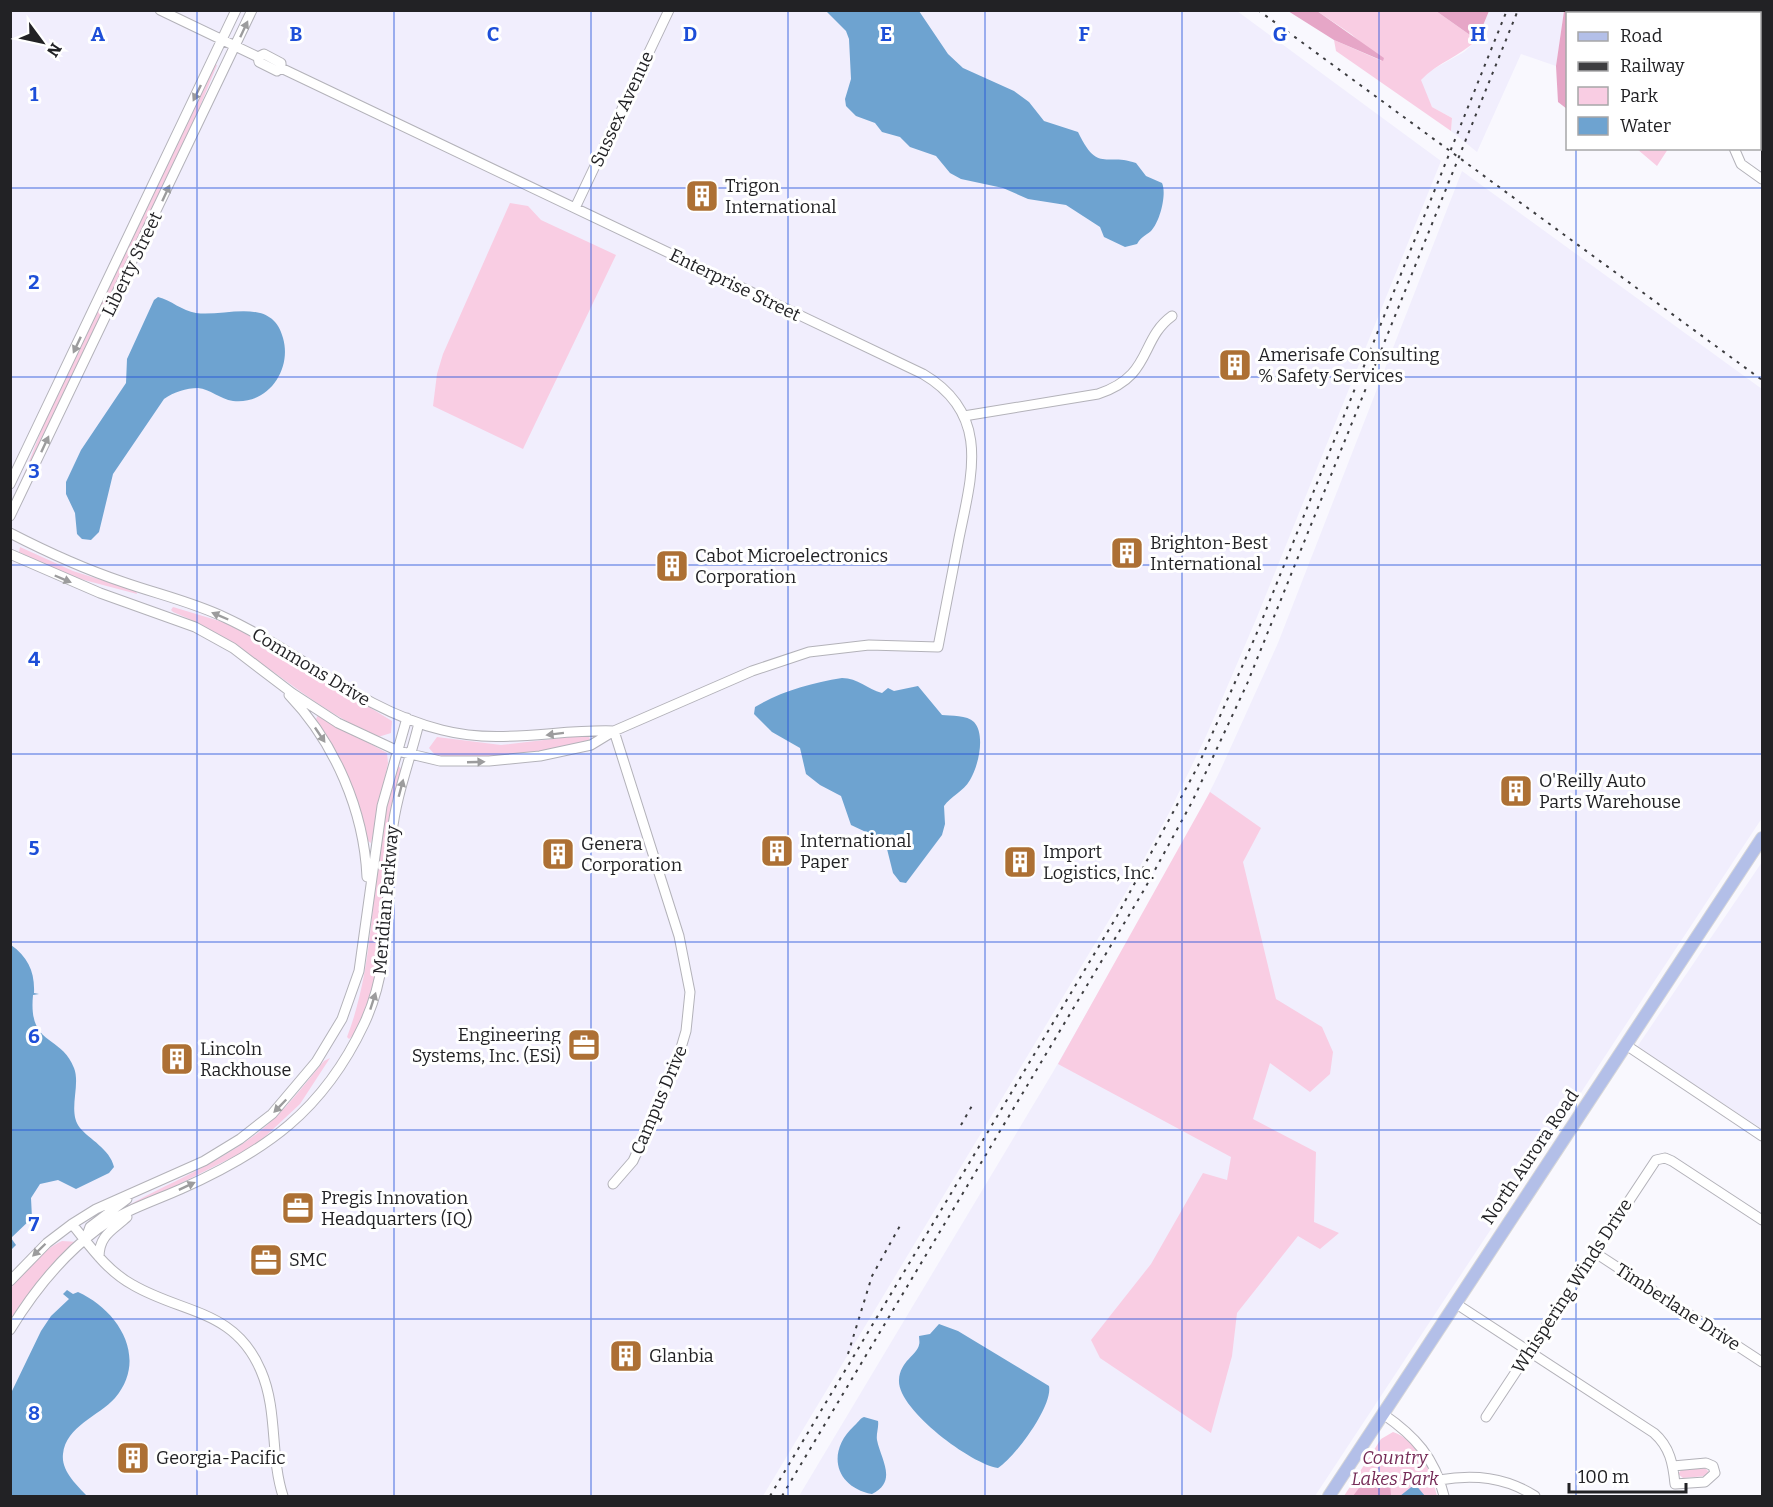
<svg xmlns="http://www.w3.org/2000/svg" width="1773" height="1507" font-family="Bitter,serif">
  <rect width="100%" height="100%" fill="#f9f8fe"/>
  <path fill="#f1eefd" d="M 10,11 L 1237,11 L 1441,161 L 1257,617 L 1207,734 L 1169,813 L 1126,892 L 763,1496 L 11,1496 Z
    M 1489,11 L 1564,11 L 1556,66 L 1521,54 L 1477,152 L 1451,131 L 1452,118 L 1432,107 L 1420,80 L 1430,71 L 1464,52 L 1477,40 Z
    M 1462,171 L 1762,389 L 1762,818 L 1315,1496 L 799,1496 L 1053,1072 L 1188,836 L 1220,771 L 1278,643 Z
    M 1762,862 L 1762,1129 L 1637,1047 Z"/>
  <path fill="#f9cde3" d="M 1602,10 L 1762,11 L 1762,56 L 1760,54 L 1760,14 L 1601,14 Z
    M 1317,11 L 1436,11 L 1477,40 C 1460,56 1437,63 1421,80 L 1432,107 L 1452,118 L 1451,131 L 1336,51 L 1334,40 L 1382,61 L 1351,34 Z
    M 215,64 L 217,65 L 184,145 L 11,508 L 44,423 Z
    M 1637,149 L 1668,149 L 1657,166 Z
    M 510,203 L 528,206 L 541,220 L 616,255 L 523,449 L 433,406 L 437,374 L 443,354 Z
    M 20,547 L 73,571 L 136,591 L 137,594 L 69,576 L 19,552 Z
    M 173,607 L 236,626 L 392,721 L 391,733 L 378,737 C 303,705 249,642 173,612 L 171,610 Z
    M 318,715 L 387,753 L 388,763 L 371,843 L 368,841 L 349,778 L 316,719 Z
    M 586,735 L 590,738 L 588,742 C 538,753 486,762 435,755 L 429,748 L 437,737 L 501,745 Z
    M 399,766 L 402,771 C 396,794 388,818 386,843 C 383,886 385,1013 349,1039 L 347,1037 C 372,972 371,905 381,838 C 385,816 387,785 399,766 Z
    M 1210,792 L 1261,828 L 1243,862 L 1276,999 L 1322,1027 L 1333,1052 L 1330,1074 L 1310,1092 L 1270,1063 L 1253,1119 L 1316,1152 L 1314,1222 L 1339,1233 L 1320,1249 L 1298,1236 L 1237,1313 L 1232,1356 L 1211,1433 L 1100,1358 L 1091,1340 L 1151,1264 L 1203,1173 L 1227,1180 L 1231,1157 L 1058,1064 Z
    M 330,1058 L 300,1104 L 255,1146 L 95,1226 C 147,1190 209,1171 259,1132 C 285,1111 303,1086 324,1061 Z
    M 62,1241 L 78,1242 L 11,1324 C 11,1315 8,1299 11,1290 C 15,1275 47,1247 62,1241 Z
    M 1393,1432 C 1418,1440 1432,1473 1437,1496 L 1344,1496 L 1381,1439 Z
    M 1705,1468 L 1709,1472 L 1706,1476 L 1683,1478 L 1678,1474 L 1682,1469 Z"/>
  <path fill="#e6a6c7" d="M 1288,11 L 1317,11 L 1384,58 L 1383,61 L 1334,40 Z
    M 1436,11 L 1489,11 L 1477,40 Z
    M 1564,11 L 1602,11 L 1601,13 L 1568,14 L 1567,109 L 1558,102 L 1556,66 Z
    M 1378,1474 L 1390,1482 L 1391,1496 L 1353,1496 L 1365,1480 Z"/>
  <path fill="#6ea3d0" d="M 826,11 L 919,11 L 948,54 L 963,68 L 1014,91 L 1029,102 L 1044,121 L 1078,132 C 1098,174 1105,152 1136,163 L 1146,176 L 1162,183 C 1167,194 1160,222 1151,231 C 1145,236 1142,236 1137,244 L 1125,247 L 1104,237 L 1100,227 L 1066,205 L 1028,199 L 1003,188 L 961,179 L 950,173 L 936,156 L 910,147 L 900,137 L 882,132 L 875,123 L 856,116 L 846,106 L 845,99 L 851,79 L 849,39 L 846,31 Z
    M 1615,11 L 1680,10 L 1685,13 L 1614,13 Z
    M 158,297 C 171,300 182,311 196,313 C 226,317 272,296 283,338 C 292,369 269,405 233,401 C 220,399 210,389 198,388 C 186,388 174,392 164,399 L 113,474 L 99,532 L 91,540 L 82,539 L 77,534 L 75,513 L 66,494 L 66,482 L 81,450 L 126,383 L 127,359 L 154,300 Z
    M 842,678 C 858,678 867,689 882,693 L 888,688 L 894,691 L 918,686 L 942,715 C 951,716 967,715 974,722 C 986,735 978,767 970,780 C 963,792 951,796 944,806 L 945,824 L 942,835 L 906,883 L 900,882 L 893,873 L 885,841 L 851,825 L 841,796 L 820,785 L 806,774 L 800,748 L 772,732 L 754,714 L 755,707 C 782,691 811,683 842,678 Z
    M 11,945 C 28,957 35,972 34,993 L 39,994 L 33,995 C 28,1047 61,1034 74,1068 C 81,1086 67,1112 80,1128 C 89,1139 110,1149 114,1167 L 109,1173 L 76,1189 L 58,1180 L 40,1184 L 31,1198 L 32,1218 L 11,1238 L 16,1245 L 12,1249 L 10,1247 Z
    M 67,1290 L 73,1294 L 78,1292 C 118,1310 149,1358 115,1398 C 99,1416 66,1426 63,1454 C 61,1471 77,1485 87,1496 L 11,1496 L 12,1391 L 41,1331 L 51,1316 L 69,1299 L 63,1294 Z
    M 939,1324 L 958,1331 L 1049,1386 C 1053,1406 1015,1457 998,1468 C 971,1464 897,1409 899,1380 C 900,1361 917,1355 919,1345 C 920,1342 919,1339 919,1336 L 930,1334 Z
    M 864,1417 L 878,1421 C 879,1427 876,1434 877,1440 C 881,1460 898,1481 872,1494 C 835,1487 826,1452 854,1426 C 858,1423 859,1419 864,1417 Z
    M 1415,1484 L 1425,1496 L 1400,1496 Z"/>
  <g fill="none" stroke-linecap="round" stroke-linejoin="round">
    <defs>
      <path id="minor" d="M 258,57 L 264,54 L 281,63 L 281,68
        M 1760,109 L 1762,113
        M 1760,126 L 1762,123
        M 1734,148 L 1741,164 L 1762,179
        M 575,208 L 669,10
        M 964,416 L 1098,394 C 1153,376 1139,340 1172,316
        M 10,484 L 236,10
        M 10,516 L 252,10
        M 10,533 C 47,552 84,569 123,582 C 157,594 193,602 226,618 C 300,652 361,710 442,730 C 500,745 556,729 614,731
        M 10,554 L 100,593 L 195,627 L 233,648 L 292,693 L 338,723 L 398,751 L 440,761 L 489,761 L 540,756 L 591,745 L 614,731 L 752,671 L 809,652 L 869,645 L 938,647 C 945,610 952,574 959,538 C 972,474 991,414 923,374 L 281,68 L 277,71 L 259,62 L 258,57 L 160,10
        M 289,695 C 335,743 364,811 367,877
        M 1626,1045 L 1762,1136
        M 613,1184 L 633,1161 L 675,1068 L 686,1031 L 690,992 L 679,936 L 614,731
        M 72,1224 C 90,1246 107,1271 133,1285 C 183,1314 235,1309 261,1371 C 278,1410 270,1456 283,1496
        M 86,1238 L 90,1227 L 127,1199
        M 1594,1252 L 1762,1362
        M 99,1257 C 99,1235 113,1230 127,1217
        M 10,1281 L 47,1243 L 72,1224 L 96,1209 L 204,1161 L 240,1139 L 272,1114 L 316,1062 L 342,1019 L 359,971 L 382,806 L 407,718
        M 1455,1303 L 1654,1433 C 1670,1447 1673,1464 1675,1484 L 1705,1482 L 1715,1473 L 1713,1466 L 1706,1463 L 1673,1466
        M 10,1330 C 33,1292 63,1255 99,1228 C 123,1211 154,1201 181,1189 C 266,1151 323,1111 364,1024 C 393,963 384,898 392,833 C 396,796 410,760 419,723
        M 1383,1414 C 1415,1436 1435,1458 1444,1496
        M 1486,1417 L 1656,1160 L 1665,1158 L 1672,1161 L 1762,1220
        M 1439,1480 C 1474,1474 1505,1477 1535,1496"/>
      <path id="major" d="M 1329,1496 L 1762,838"/>
    </defs>
    <use href="#minor" stroke="#b3b2b9" stroke-width="11"/>
    <use href="#major" stroke="#d7d7d8" stroke-width="14"/>
    <use href="#minor" stroke="#fff" stroke-width="9"/>
    <use href="#major" stroke="#b3bfe8" stroke-width="12"/>
    <path stroke="#3d3d40" stroke-width="2" stroke-dasharray="3 6" stroke-linecap="butt" d="M 1258,10 L 1762,380
      M 961,1125 L 973,1104
      M 848,1354 L 872,1276 L 901,1224
      M 770,1496 L 1117,916 L 1197,768 L 1256,635 L 1507,10
      M 782,1496 L 1144,890 L 1192,802 L 1247,684 L 1518,10"/>
  </g>
  <defs><path id="oneway-solid" d="M-6-.8H1V-3.2L6.5 0L1 3.2V.8H-6Z" transform="scale(1.5)"/></defs>
  <g fill="#9c9c9d">
    <use href="#oneway-solid" transform="translate(244 29) rotate(-65)"/>
    <use href="#oneway-solid" transform="translate(197 93) rotate(116)"/>
    <use href="#oneway-solid" transform="translate(166 193) rotate(-65)"/>
    <use href="#oneway-solid" transform="translate(77 345) rotate(115)"/>
    <use href="#oneway-solid" transform="translate(45 444) rotate(-65)"/>
    <use href="#oneway-solid" transform="translate(63 579) rotate(23)"/>
    <use href="#oneway-solid" transform="translate(220 616) rotate(-157)"/>
    <use href="#oneway-solid" transform="translate(555 734) rotate(173)"/>
    <use href="#oneway-solid" transform="translate(320 735) rotate(56)"/>
    <use href="#oneway-solid" transform="translate(476 762) rotate(-2)"/>
    <use href="#oneway-solid" transform="translate(401 788) rotate(-75)"/>
    <use href="#oneway-solid" transform="translate(373 1001) rotate(-72)"/>
    <use href="#oneway-solid" transform="translate(280 1106) rotate(134)"/>
    <use href="#oneway-solid" transform="translate(187 1186) rotate(-25)"/>
    <use href="#oneway-solid" transform="translate(39 1250) rotate(136)"/>
  </g>
  <path fill="none" stroke="#1d4ed8" stroke-width="1.5" stroke-opacity="0.55" d="M 197,10 L 197,1496M 394,10 L 394,1496M 591,10 L 591,1496M 788,10 L 788,1496M 985,10 L 985,1496M 1182,10 L 1182,1496M 1379,10 L 1379,1496M 1576,10 L 1576,14M 1576,148 L 1576,1496M 10,188 L 1762,188M 10,377 L 1762,377M 10,565 L 1762,565M 10,754 L 1762,754M 10,942 L 1762,942M 10,1130 L 1762,1130M 10,1319 L 1762,1319"/>
  <defs>
    <symbol id="building-square" viewBox="-11 -11 22 22"><rect x="-9" y="-9" width="18" height="18" rx="4" fill="#ad7034" stroke="#fff"/><path d="M-4-6H4V6H1V3H-1V6H-4ZM-2.5-4.3h1.7v1.8h-1.7ZM.8-4.3h1.7v1.8H.8ZM-2.5-1h1.7V.8h-1.7ZM.8-1h1.7V.8H.8Z" fill="#fff"/></symbol>
    <symbol id="office-square" viewBox="-11 -11 22 22"><rect x="-9" y="-9" width="18" height="18" rx="4" fill="#ad7034" stroke="#fff"/><path d="M-6-3h4V-5.5h4V-3h4V5H-6ZM-1-4.5V-3h2v-1.5ZM-6 0V1H6V0Z" fill="#fff"/></symbol>
  </defs>
  <g fill-rule="evenodd">
    <use href="#building-square" x="683" y="177" width="38" height="38"/>
    <use href="#building-square" x="1216" y="346" width="38" height="38"/>
    <use href="#building-square" x="1108" y="534" width="38" height="38"/>
    <use href="#building-square" x="653" y="547" width="38" height="38"/>
    <use href="#building-square" x="1497" y="772" width="38" height="38"/>
    <use href="#building-square" x="758" y="832" width="38" height="38"/>
    <use href="#building-square" x="539" y="835" width="38" height="38"/>
    <use href="#building-square" x="1001" y="843" width="38" height="38"/>
    <use href="#office-square" x="565" y="1026" width="38" height="38"/>
    <use href="#building-square" x="158" y="1040" width="38" height="38"/>
    <use href="#office-square" x="279" y="1189" width="38" height="38"/>
    <use href="#office-square" x="247" y="1241" width="38" height="38"/>
    <use href="#building-square" x="607" y="1337" width="38" height="38"/>
    <use href="#building-square" x="114" y="1439" width="38" height="38"/>
  </g>
  <g text-anchor="middle" stroke-width="6" stroke-linejoin="round" paint-order="stroke">
    <g font-size="18" fill="#222225" stroke="#fff">
      <text transform="translate(622 109) rotate(-65)" y="6">Sussex Avenue</text>
      <text transform="translate(132 264) rotate(-64)" y="6">Liberty Street</text>
      <text transform="translate(735 285) rotate(26)" y="6">Enterprise Street</text>
      <text transform="translate(311 667) rotate(31)" y="6">Commons Drive</text>
      <text transform="translate(386 900) rotate(-85)" y="6">Meridian Parkway</text>
      <text transform="translate(659 1100) rotate(-67)" y="6">Campus Drive</text>
      <text transform="translate(1530 1157) rotate(-56)" y="6">North Aurora Road</text>
      <text transform="translate(1572 1286) rotate(-57)" y="6">Whispering Winds Drive</text>
      <text transform="translate(1678 1307) rotate(33)" y="6">Timberlane Drive</text>
    </g>
    <g font-size="18" fill="#222225" stroke="#fff" text-anchor="start">
      <text x="725" y="192">Trigon<tspan x="725" dy="21">International</tspan></text>
      <text x="1258" y="361">Amerisafe Consulting<tspan x="1258" dy="21">% Safety Services</tspan></text>
      <text x="1150" y="549">Brighton-Best<tspan x="1150" dy="21">International</tspan></text>
      <text x="695" y="562">Cabot Microelectronics<tspan x="695" dy="21">Corporation</tspan></text>
      <text x="1539" y="787">O'Reilly Auto<tspan x="1539" dy="21">Parts Warehouse</tspan></text>
      <text x="800" y="847">International<tspan x="800" dy="21">Paper</tspan></text>
      <text x="581" y="850">Genera<tspan x="581" dy="21">Corporation</tspan></text>
      <text x="1043" y="858">Import<tspan x="1043" dy="21">Logistics, Inc.</tspan></text>
      <text x="561" y="1041" text-anchor="end">Engineering<tspan x="561" dy="21">Systems, Inc. (ESi)</tspan></text>
      <text x="200" y="1055">Lincoln<tspan x="200" dy="21">Rackhouse</tspan></text>
      <text x="321" y="1204">Pregis Innovation<tspan x="321" dy="21">Headquarters (IQ)</tspan></text>
      <text x="289" y="1266">SMC</text>
      <text x="649" y="1362">Glanbia</text>
      <text x="156" y="1464">Georgia-Pacific</text>
    </g>
    <g font-size="18" font-style="italic" fill="#752b57" stroke="#fff">
      <text x="1395" y="1464">Country<tspan x="1395" dy="21">Lakes Park</tspan></text>
    </g>
  </g>
  <g font-size="20" text-anchor="middle" font-weight="bold" fill="#1d4ed8" stroke="#fff" stroke-width="6" stroke-linejoin="round" paint-order="stroke">
    <text x="98" y="41">A</text>
    <text x="296" y="41">B</text>
    <text x="493" y="41">C</text>
    <text x="690" y="41">D</text>
    <text x="886" y="41">E</text>
    <text x="1084" y="41">F</text>
    <text x="1280" y="41">G</text>
    <text x="1478" y="41">H</text>
    <text x="34" y="101">1</text>
    <text x="34" y="289">2</text>
    <text x="34" y="478">3</text>
    <text x="34" y="666">4</text>
    <text x="34" y="855">5</text>
    <text x="34" y="1043">6</text>
    <text x="34" y="1231">7</text>
    <text x="34" y="1420">8</text>
  </g>
  <rect width="1773" height="1507" fill="none" stroke="#222225" stroke-width="24"/>
  <rect x="1566" y="12" width="195" height="138" fill="#ffffff" stroke="#a7a7a8" stroke-width="1.5"/>
  <rect x="1578" y="32" width="30" height="9" fill="#b3bfe8" stroke="#a7a7a8" stroke-width="1.5"/>
  <text x="1620" y="42" font-size="18" fill="#222225">Road</text>
  <rect x="1578" y="62" width="30" height="9" fill="#3d3d40" stroke="#a7a7a8" stroke-width="1.5"/>
  <text x="1620" y="72" font-size="18" fill="#222225">Railway</text>
  <rect x="1578" y="87" width="30" height="18" fill="#f9cde3" stroke="#a7a7a8" stroke-width="1.5"/>
  <text x="1620" y="102" font-size="18" fill="#222225">Park</text>
  <rect x="1578" y="117" width="30" height="18" fill="#6ea3d0" stroke="#a7a7a8" stroke-width="1.5"/>
  <text x="1620" y="132" font-size="18" fill="#222225">Water</text>
  <g transform="translate(42 42) rotate(123)" stroke="#ffffff" stroke-width="4.5" paint-order="stroke">
  <path d="M0-4.5L10 22L0 15L-10 22Z" fill="#222225"/>
  <text y="-9" font-size="16" font-weight="bold" text-anchor="middle" fill="#222225">N</text>
  </g>
  <path d="M1569 1483v9h117v-9" fill="none" stroke="#222225" stroke-width="3"/>
  <text x="1578" y="1483" font-size="18" fill="#222225" stroke="#ffffff" stroke-width="4.5" paint-order="stroke">100 m</text>
</svg>
